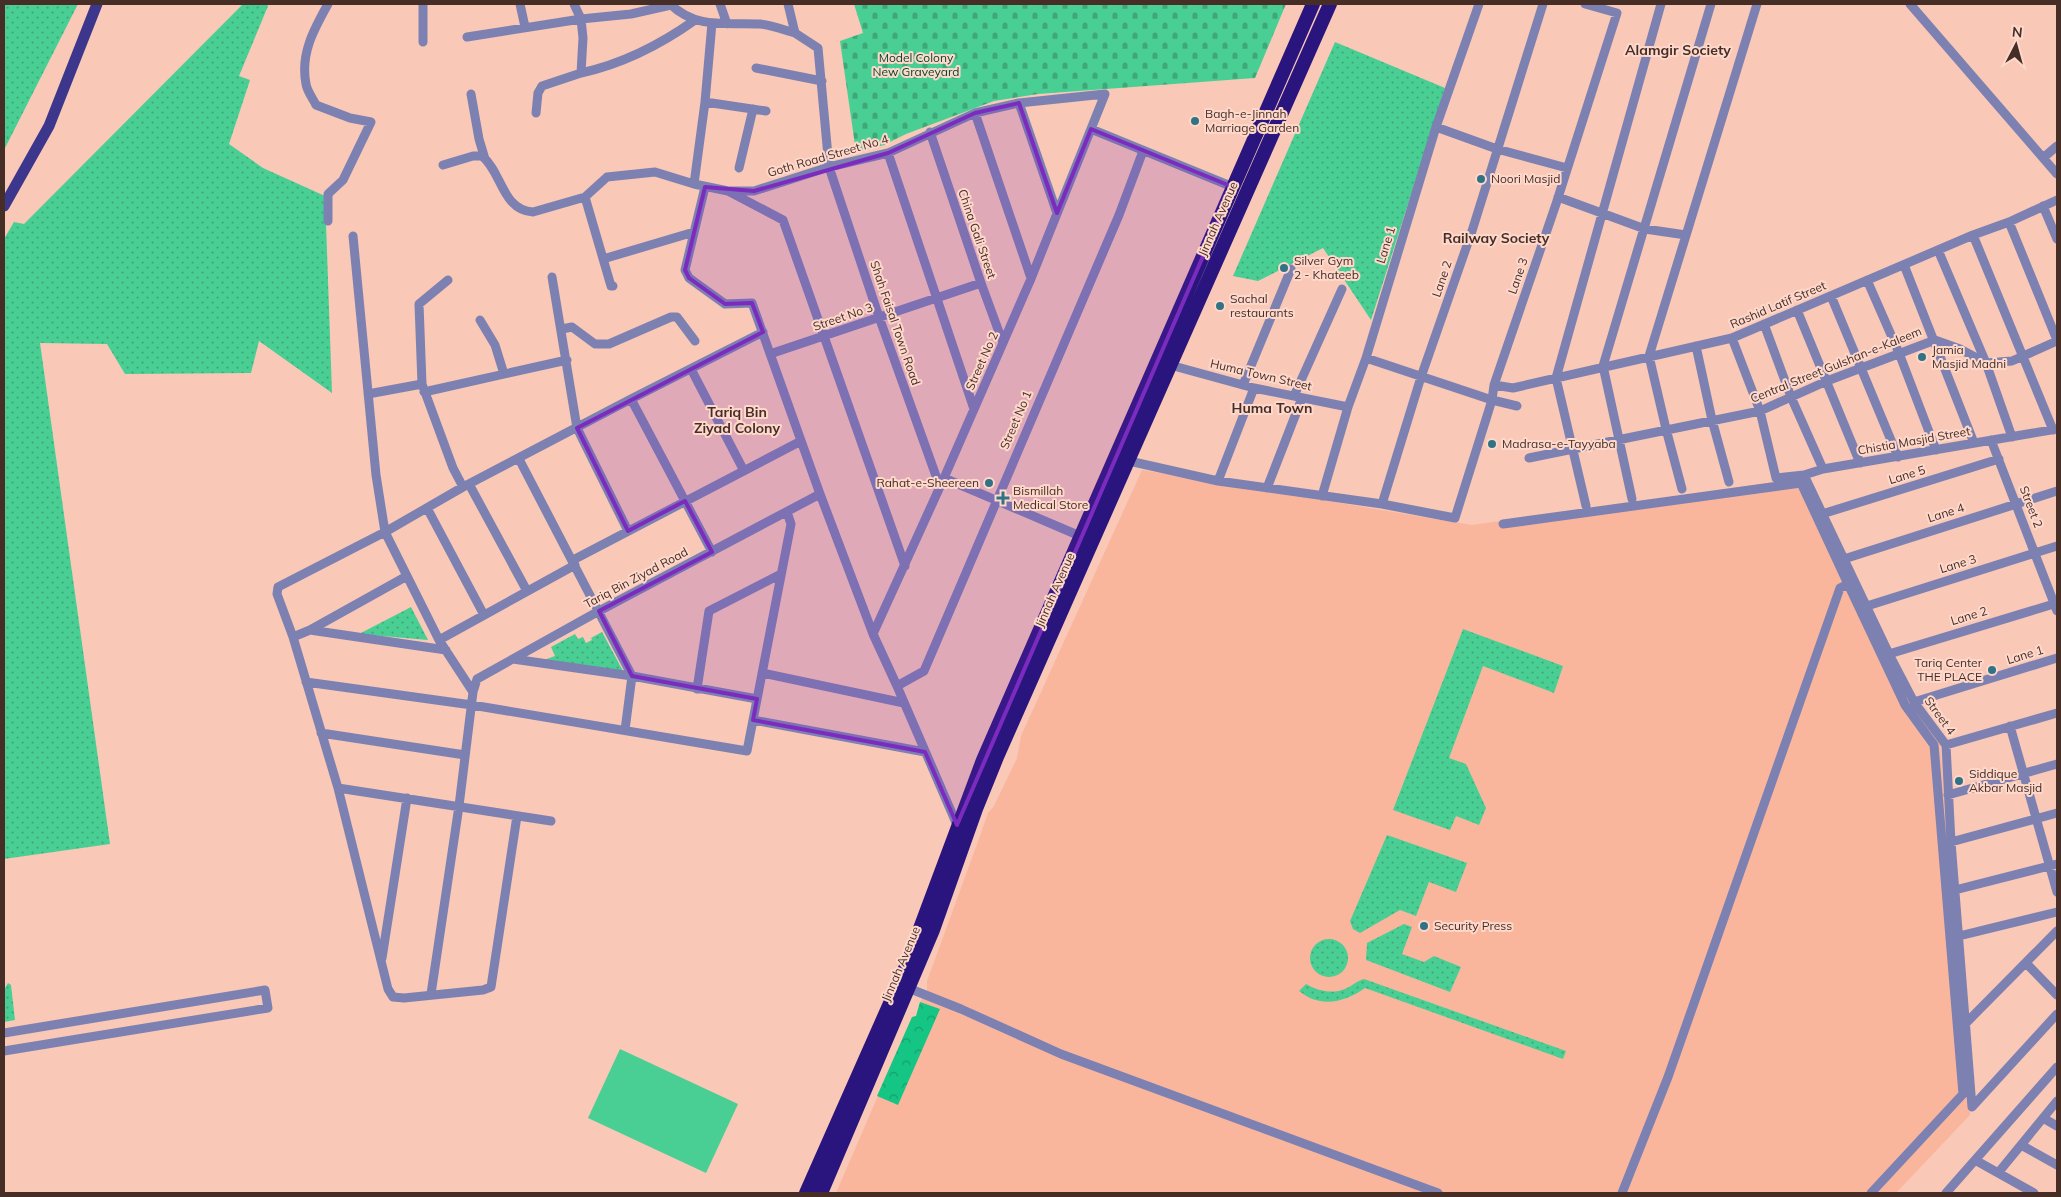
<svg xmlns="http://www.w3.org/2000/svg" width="2061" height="1197" font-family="Mulish,sans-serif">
  <defs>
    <pattern id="grass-dots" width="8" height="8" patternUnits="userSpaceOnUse" patternTransform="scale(1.25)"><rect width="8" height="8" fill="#49cf94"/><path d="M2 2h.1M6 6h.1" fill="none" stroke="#3fa879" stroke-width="1.8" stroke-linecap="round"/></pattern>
    <pattern id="forest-crowns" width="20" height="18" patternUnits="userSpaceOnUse" patternTransform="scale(1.25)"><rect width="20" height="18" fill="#15c584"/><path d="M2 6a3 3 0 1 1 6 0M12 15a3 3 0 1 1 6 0" fill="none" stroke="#15a06c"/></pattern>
    <pattern id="cemetery-stones" width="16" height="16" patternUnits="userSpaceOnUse" patternTransform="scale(1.25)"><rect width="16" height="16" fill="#49cf94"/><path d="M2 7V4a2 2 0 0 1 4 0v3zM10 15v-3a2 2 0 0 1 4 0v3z" fill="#3fa879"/></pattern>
  </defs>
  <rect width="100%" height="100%" fill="#f9c8b6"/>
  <path fill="#fab69d" d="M 1142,470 L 1472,525 L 1803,478 L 1910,705 L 1940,740 L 1970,1115 L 1896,1193 L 836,1193 L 912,1017 L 916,1016 L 920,1002 L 927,991 L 927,981 L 980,836 L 988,813 L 994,806 L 1017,758 L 1021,736 Z"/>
  <path fill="url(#grass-dots)" d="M 4,4 L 78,4 L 4,150 Z
    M 243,4 L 266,4 L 268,6 L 239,76 L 250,80 L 229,144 L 263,168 L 325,196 L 332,393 L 259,341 L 251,373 L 125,374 L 107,344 L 40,343 L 110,844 L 4,859 L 4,239 L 14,222 L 24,224 Z
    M 1335,42 L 1445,88 L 1371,320 L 1323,248 L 1258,281 L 1233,276 Z
    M 411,607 L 428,640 L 359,634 Z
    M 1463,629 L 1563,666 L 1554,693 L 1483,666 L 1449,758 L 1466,764 L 1486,808 L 1479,825 L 1456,816 L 1450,830 L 1393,810 Z
    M 602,632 L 623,671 L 544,660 L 555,656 L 551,647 L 575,634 L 578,639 L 583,637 L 586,643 L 592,640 L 591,638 Z
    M 1387,835 L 1467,863 L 1456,892 L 1429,882 L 1416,916 L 1400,910 L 1360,933 L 1353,929 L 1350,921 Z
    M 1404,924 L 1412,927 L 1402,954 L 1424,962 L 1434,956 L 1461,967 L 1450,992 L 1366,960 L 1367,943 Z
    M1310 958a19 19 0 1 1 38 0a19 19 0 1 1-38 0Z
    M 1364,979 L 1566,1051 L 1563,1059 L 1365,988 C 1344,1003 1320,1008 1299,991 L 1306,984 C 1316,990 1330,994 1342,990 C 1350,988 1356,981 1364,979 Z
    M 8,983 L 11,985 L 15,1020 L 4,1022 L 4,990 Z"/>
  <path fill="url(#forest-crowns)" d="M 920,1002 L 940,1009 L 898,1105 L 877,1096 L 912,1017 L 916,1016 Z"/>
  <path fill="url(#cemetery-stones)" d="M 854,4 L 1286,4 L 1255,78 L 1038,94 L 994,101 L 906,134 L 884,145 L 856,152 L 840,41 L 863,33 Z"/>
  <path fill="#49cf94" d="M 620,1049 L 738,1104 L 706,1173 L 588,1118 Z"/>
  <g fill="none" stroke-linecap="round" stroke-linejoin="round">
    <path stroke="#7d81b1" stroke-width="9" d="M 328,4 C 314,29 300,54 306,84 C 307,91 313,99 316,105 L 350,118 L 371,122 L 343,180 L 328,194 L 328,221
      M 423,4 L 423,42
      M 520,4 L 525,27
      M 574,4 L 581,19 L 631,14 L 671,5
      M 670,4 C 697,30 727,22 760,24 C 772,25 784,30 795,33
      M 720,4 L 727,24
      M 788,4 L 795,33 L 818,48 L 829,167 L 879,317 L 940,487
      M 1910,4 L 2057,174
      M 467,37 L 581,19 L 583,38 L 581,73 C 622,64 660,45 695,20
      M 756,68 L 822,81
      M 471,94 L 479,139 L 485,159
      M 705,102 L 766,111
      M 1019,103 L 1057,213
      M 536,113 L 538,93 L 542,86 L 581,73
      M 975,113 L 1031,278
      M 1436,127 L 1497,149 L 1567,168
      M 1091,129 L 1233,187
      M 930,132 L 981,283 L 1003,343
      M 888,153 L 974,409
      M 2043,158 L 2057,146
      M 443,165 L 473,156 L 482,156 C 502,172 502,210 533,212 L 585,197 L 607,177 L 655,172 L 694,184 L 728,191 L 783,220 L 905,566
      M 739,168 L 753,109
      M 694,184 L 705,102 L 712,23
      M 705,187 L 685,270 L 689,278 L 725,304 L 752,303 L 820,494 L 873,634 L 897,686 L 957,825
      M 728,191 L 754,191 L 829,167 L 888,153 L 975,113 L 1019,103 L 1105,94 L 1030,281 L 944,478 L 873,634
      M 585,197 L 611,286 L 613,286
      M 1558,197 L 1645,229 L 1686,235
      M 2043,206 L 2057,239
      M 2009,222 L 2057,340
      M 1973,235 L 2053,430
      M 353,236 L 376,475 L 385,532 L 439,640 L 473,692 L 459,806 L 431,994
      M 1938,250 L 1986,363 L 2012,437
      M 603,259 L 694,232
      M 1904,265 L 1974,443
      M 552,277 L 577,428 L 628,531
      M 448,280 L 419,304 L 422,384 L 453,468 L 463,487
      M 1867,280 L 1899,353 L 1936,450
      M 1831,296 L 1898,457
      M 1797,310 L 1860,463
      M 480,320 L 495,345 L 504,374
      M 1764,324 L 1791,397 L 1823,469
      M 562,329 L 572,327 L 595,344 L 609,344 L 671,317 L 677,317 L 695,341
      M 1732,338 L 1760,411 L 1776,478 L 1804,475 L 1823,469 L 2057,429
      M 1696,346 L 1712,420 L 1729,482
      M 770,354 L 981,283
      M 1366,358 L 1492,400 L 1517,406
      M 1170,365 L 1254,388 L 1348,407
      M 691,369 L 744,471
      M 1243,385 L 1291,269
      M 1494,385 L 1513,388 L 1732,338 L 1973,235 L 2009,222 L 2057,200
      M 424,392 L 567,360
      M 368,394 L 422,384
      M 1294,396 L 1342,289
      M 631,399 L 712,552
      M 1991,440 L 2057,611
      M 1529,458 L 1760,411 L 1827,381 L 1935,340 L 1960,349 L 1986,363 L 2012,361 L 2057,341
      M 519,459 L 632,676 L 625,730
      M 1129,461 L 1218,481 L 1382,504 L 1455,518 L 1492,400 L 1494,385 L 1556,204 L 1617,13 L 1585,4
      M 1804,475 L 1889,654 L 1914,702 L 1946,745 L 1951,842 L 1972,1107 L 2057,1014
      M 944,478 L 1080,536
      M 1218,481 L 1254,388
      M 469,484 L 527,591
      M 1267,488 L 1302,398
      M 1682,489 L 1666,429 L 1649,356 L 1757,4
      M 1322,496 L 1348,407 L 1366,358 L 1436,127 L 1479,4
      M 1632,499 L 1603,366 L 1711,4
      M 1382,504 L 1421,377 L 1472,231 L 1543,4
      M 1586,506 L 1556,378 L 1661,4
      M 427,508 L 484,615
      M 1822,514 L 1999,459
      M 1503,524 L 1801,483 L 1848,584
      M 1844,559 L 2057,491
      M 573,560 L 801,441
      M 1867,606 L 2057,546
      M 310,630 L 446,650
      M 293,637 L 310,630 L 407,576
      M 439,640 L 575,565
      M 1889,654 L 2057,603
      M 513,659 L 632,676 L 757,699
      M 762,673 L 904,703
      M 306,682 L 472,705 L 747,751 L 791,524 L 787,512
      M 897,686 L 924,671 L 1119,215 L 1143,151
      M 697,689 L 709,611 L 781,574
      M 473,692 L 477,679 L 599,611 L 820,494
      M 1914,702 L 2057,658
      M 753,720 L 925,752
      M 2010,726 L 2057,892
      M 321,733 L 465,755
      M 1946,745 L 2057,713
      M 338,788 L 388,989 L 393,997 L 404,998 L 483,990 L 491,987 L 517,816
      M 1948,795 L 2057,764
      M 551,821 L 338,788 L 293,637 L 277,594 L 278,587 L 385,532 L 463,487 L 631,399 L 763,332
      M 1951,842 L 2057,813
      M 1955,890 L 2057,864
      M 1959,936 L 2057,912
      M 382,958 L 407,798
      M 2026,963 L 2057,995
      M 908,988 L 961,1009 L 1061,1054 L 1438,1193
      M 1966,1023 L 2057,931
      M 4,1033 L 265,990 L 268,1008 L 4,1051
      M 2043,1118 L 2057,1126
      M 2021,1145 L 2057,1165
      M 1975,1160 L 2034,1193
      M 1998,1173 L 2057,1101
      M 1622,1193 L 1668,1077 L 1840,588 L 1848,584 L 1905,705 L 1934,745 L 1963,1094 L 1871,1193
      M 1946,1193 L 2057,1067"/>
    <path stroke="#3c378c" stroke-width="11" d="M 4,206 L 49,126 L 97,4"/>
    <path stroke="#29157d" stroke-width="14" d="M 806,1193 L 903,974 L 983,760 L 1313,4
      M 821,1193 L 933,930 L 976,809 L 997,757 L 1330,4"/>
  </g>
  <path fill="#7b2cbf" fill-opacity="0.2" stroke="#7b2cbf" stroke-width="4" stroke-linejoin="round" d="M 1019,103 L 1057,213 L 1091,129 L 1233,187 L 957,825 L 925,752 L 753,720 L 757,699 L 632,676 L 599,611 L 712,552 L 685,501 L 628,531 L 577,428 L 763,332 L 752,303 L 725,304 L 689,278 L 685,270 L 705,187 L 754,191 L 888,153 L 975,113 Z"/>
  <g fill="#317285" stroke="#fed8cb" stroke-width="2">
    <circle cx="1195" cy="121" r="5"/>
    <circle cx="1481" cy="179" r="5"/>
    <circle cx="1284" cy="268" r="5"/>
    <circle cx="1220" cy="306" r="5"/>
    <circle cx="1922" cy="357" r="5"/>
    <circle cx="1492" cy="444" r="5"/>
    <circle cx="989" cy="483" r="5"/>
    <path d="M1000.5 490.5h5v5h5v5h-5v5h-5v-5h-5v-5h5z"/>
    <circle cx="1992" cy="670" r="5"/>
    <circle cx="1959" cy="781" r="5"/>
    <circle cx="1424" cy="926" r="5"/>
  </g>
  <g text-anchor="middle" stroke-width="4" stroke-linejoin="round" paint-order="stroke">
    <g font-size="12" fill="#03462c" stroke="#fed8cb">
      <text x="916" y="62">Model Colony<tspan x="916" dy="14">New Graveyard</tspan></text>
    </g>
    <g font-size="12" fill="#462e26" stroke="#fed8cb" text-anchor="start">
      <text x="1205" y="118">Bagh-e-Jinnah<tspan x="1205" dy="14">Marriage Garden</tspan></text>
      <text x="1491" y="183">Noori Masjid</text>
      <text x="1294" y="265">Silver Gym<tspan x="1294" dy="14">2 - Khateeb</tspan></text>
      <text x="1230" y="303">Sachal<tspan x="1230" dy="14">restaurants</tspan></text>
      <text x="1932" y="354">Jamia<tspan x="1932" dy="14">Masjid Madni</tspan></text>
      <text x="1502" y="448">Madrasa-e-Tayyaba</text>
      <text x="979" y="487" text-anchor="end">Rahat-e-Sheereen</text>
      <text x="1013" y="495">Bismillah<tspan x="1013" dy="14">Medical Store</tspan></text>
      <text x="1982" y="667" text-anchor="end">Tariq Center<tspan x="1982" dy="14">THE PLACE</tspan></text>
      <text x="1969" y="778">Siddique<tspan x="1969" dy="14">Akbar Masjid</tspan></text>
      <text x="1434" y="930">Security Press</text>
    </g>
    <g font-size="12" fill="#462e26" stroke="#fed8cb">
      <text transform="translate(828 156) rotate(-16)" y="4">Goth Road Street No 4</text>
      <text transform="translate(1218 219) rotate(-66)" y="4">Jinnah Avenue</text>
      <text transform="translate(977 234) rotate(71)" y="4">China Gali Street</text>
      <text transform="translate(1386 245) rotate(-73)" y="4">Lane 1</text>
      <text transform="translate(1518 276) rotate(-71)" y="4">Lane 3</text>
      <text transform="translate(1442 279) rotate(-71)" y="4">Lane 2</text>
      <text transform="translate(1778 305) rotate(-23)" y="4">Rashid Latif Street</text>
      <text transform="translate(843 317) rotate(-19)" y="4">Street No 3</text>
      <text transform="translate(895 323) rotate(71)" y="4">Shah Faisal Town Road</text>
      <text transform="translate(982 361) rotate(-66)" y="4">Street No 2</text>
      <text transform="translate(1836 365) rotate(-22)" y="4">Central Street Gulshan-e-Kaleem</text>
      <text transform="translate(1261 375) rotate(13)" y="4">Huma Town Street</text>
      <text transform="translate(1016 420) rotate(-67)" y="4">Street No 1</text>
      <text transform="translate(1914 441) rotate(-10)" y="4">Chistia Masjid Street</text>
      <text transform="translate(1907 475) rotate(-17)" y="4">Lane 5</text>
      <text transform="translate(2031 507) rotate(69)" y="4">Street 2</text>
      <text transform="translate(1946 513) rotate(-18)" y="4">Lane 4</text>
      <text transform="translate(1958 564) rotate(-17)" y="4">Lane 3</text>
      <text transform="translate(636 578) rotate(-28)" y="4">Tariq Bin Ziyad Road</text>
      <text transform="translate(1055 590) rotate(-66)" y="4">Jinnah Avenue</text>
      <text transform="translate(1969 616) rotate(-17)" y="4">Lane 2</text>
      <text transform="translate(2025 655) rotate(-17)" y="4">Lane 1</text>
      <text transform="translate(1940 716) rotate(54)" y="4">Street 4</text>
      <text transform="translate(901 964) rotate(-67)" y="4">Jinnah Avenue</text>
    </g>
    <g font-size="14" font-weight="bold" fill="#462e26" stroke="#fed8cb">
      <text x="1678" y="55">Alamgir Society</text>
      <text x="1496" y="243">Railway Society</text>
      <text x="1272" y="413">Huma Town</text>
      <text x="737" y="417">Tariq Bin<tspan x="737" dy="16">Ziyad Colony</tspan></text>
    </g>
  </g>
  <rect width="2061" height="1197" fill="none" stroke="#462e26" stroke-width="10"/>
  <g transform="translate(2016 45) rotate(6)" stroke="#fed8cb" stroke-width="4" paint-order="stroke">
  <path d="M0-4L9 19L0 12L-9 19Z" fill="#462e26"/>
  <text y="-8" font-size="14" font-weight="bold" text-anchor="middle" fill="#462e26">N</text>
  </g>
</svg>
